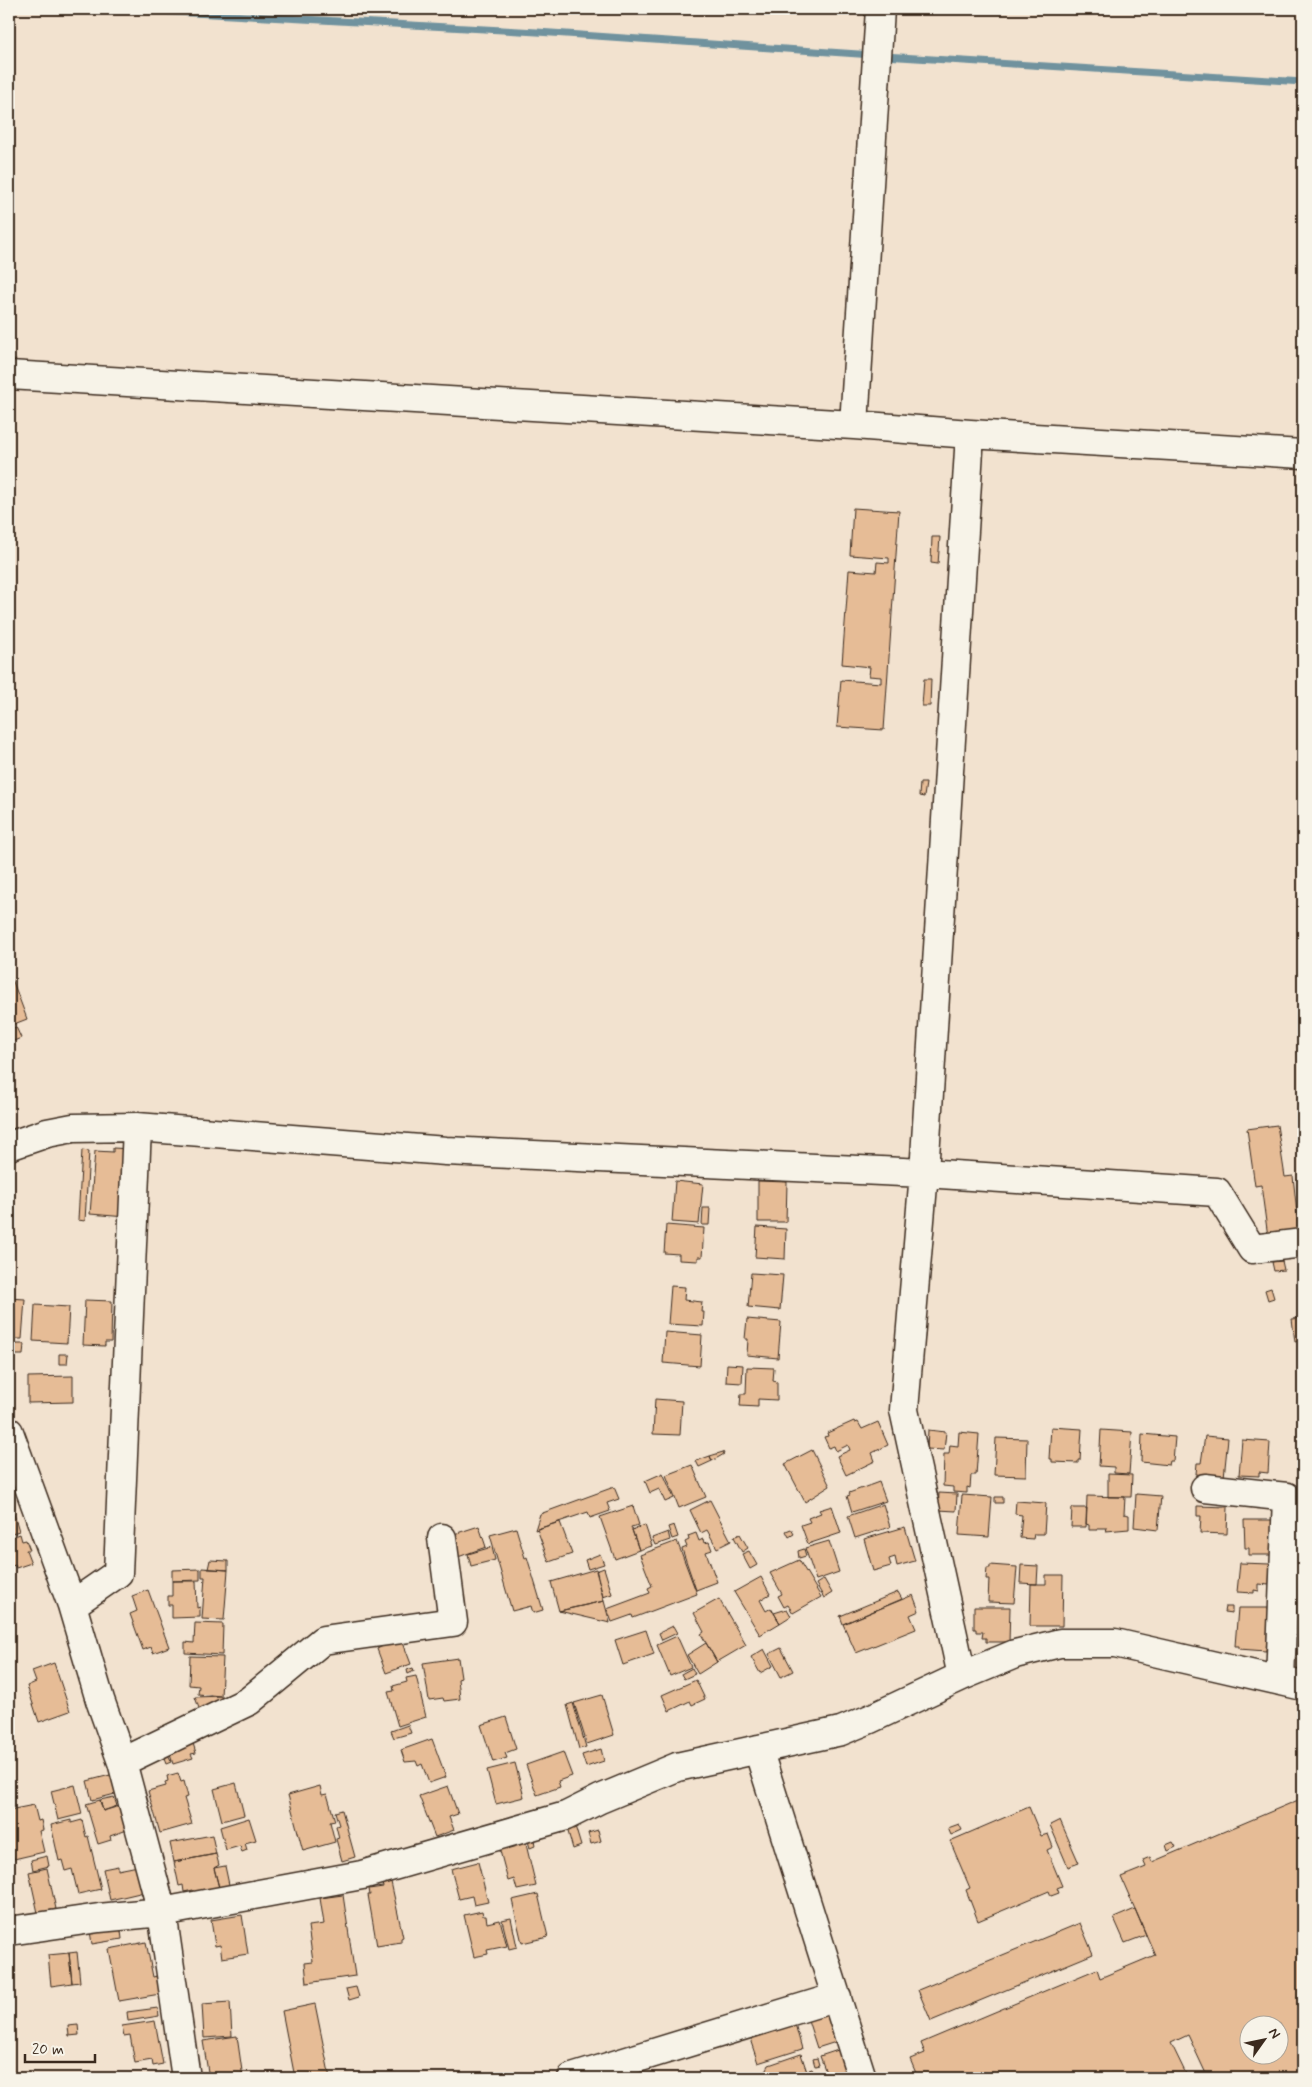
<svg xmlns="http://www.w3.org/2000/svg" width="1312" height="2087" font-family="Mynerve,sans-serif">
  <rect width="100%" height="100%" fill="#f2e2cf"/>
  <filter id="ink" filterUnits="userSpaceOnUse"><feTurbulence type="fractalNoise" baseFrequency=".02" numOctaves="2"/><feDisplacementMap in="SourceGraphic" scale="10" xChannelSelector="R" yChannelSelector="G"/><feConvolveMatrix kernelMatrix="1 2 1 2 8 2 1 2 1" color-interpolation-filters="sRGB"/></filter>
  <g filter="url(#ink)">
    <g fill="none" stroke-linecap="round" stroke-linejoin="round">
      <path stroke="#6f929e" stroke-width="7" d="M 120,9 L 537,32 L 873,55
        M 884,56 L 1303,82"/>
    </g>
    <path fill="#e6bc96" stroke="#3b2a1e" fill-rule="evenodd" d="M 853,508 L 899,511 L 884,730 L 837,727 L 841,680 L 881,683 L 881,677 L 869,676 L 870,667 L 842,664 L 849,570 L 876,572 L 877,562 L 889,563 L 889,558 L 850,555 Z
      M 932,537 L 940,537 L 938,564 L 931,563 Z
      M 924,679 L 931,679 L 930,706 L 922,706 Z
      M 920,783 L 926,783 L 924,797 L 919,796 Z
      M 12,979 L 27,1019 L 9,1026 L 9,980 Z
      M 16,1027 L 21,1038 L 9,1043 L 9,1030 Z
      M 1277,1125 L 1285,1177 L 1293,1176 L 1299,1232 L 1268,1237 L 1261,1185 L 1255,1186 L 1247,1129 Z
      M 113,1148 L 131,1149 L 126,1217 L 90,1214 L 95,1151 L 113,1152 Z
      M 82,1150 L 89,1151 L 85,1221 L 78,1220 Z
      M 675,1181 L 703,1184 L 699,1224 L 672,1222 Z
      M 758,1181 L 787,1182 L 786,1222 L 758,1222 Z
      M 703,1208 L 710,1208 L 709,1225 L 702,1225 Z
      M 666,1225 L 704,1228 L 702,1257 L 698,1257 L 698,1261 L 679,1260 L 679,1254 L 664,1253 Z
      M 757,1227 L 786,1229 L 785,1259 L 755,1257 Z
      M 1282,1261 L 1284,1270 L 1274,1271 L 1272,1262 Z
      M 751,1273 L 783,1275 L 780,1310 L 748,1307 Z
      M 671,1286 L 685,1287 L 684,1300 L 702,1302 L 701,1312 L 704,1312 L 703,1326 L 668,1324 Z
      M 1271,1288 L 1274,1298 L 1268,1300 L 1265,1290 Z
      M 9,1298 L 25,1299 L 22,1339 L 9,1339 Z
      M 85,1300 L 112,1301 L 111,1342 L 105,1342 L 105,1346 L 83,1345 Z
      M 35,1305 L 69,1307 L 67,1343 L 33,1341 Z
      M 1303,1318 L 1303,1340 L 1295,1342 L 1292,1319 Z
      M 747,1319 L 781,1322 L 778,1358 L 747,1355 L 748,1339 L 745,1339 Z
      M 665,1332 L 702,1335 L 700,1366 L 663,1363 Z
      M 14,1344 L 24,1344 L 23,1355 L 13,1355 Z
      M 59,1354 L 68,1354 L 67,1364 L 59,1364 Z
      M 727,1364 L 743,1365 L 742,1383 L 726,1382 Z
      M 747,1367 L 774,1368 L 773,1381 L 777,1382 L 777,1400 L 758,1399 L 758,1407 L 740,1406 L 741,1394 L 746,1394 Z
      M 73,1376 L 73,1402 L 28,1403 L 28,1377 Z
      M 655,1399 L 682,1401 L 680,1435 L 653,1434 Z
      M 854,1421 L 855,1423 L 858,1422 L 862,1429 L 878,1422 L 888,1445 L 872,1453 L 875,1461 L 846,1475 L 837,1456 L 850,1450 L 848,1445 L 836,1451 L 834,1446 L 829,1448 L 824,1437 L 828,1436 L 827,1433 Z
      M 1051,1427 L 1082,1429 L 1080,1460 L 1078,1460 L 1078,1463 L 1052,1462 L 1052,1459 L 1049,1459 Z
      M 928,1430 L 946,1432 L 944,1450 L 927,1449 Z
      M 1101,1430 L 1132,1432 L 1129,1474 L 1114,1473 L 1114,1467 L 1099,1466 Z
      M 959,1432 L 979,1434 L 976,1475 L 971,1475 L 970,1488 L 967,1487 L 967,1493 L 953,1492 L 953,1487 L 943,1486 L 944,1454 L 949,1454 L 950,1445 L 958,1446 Z
      M 1142,1434 L 1175,1437 L 1173,1461 L 1170,1461 L 1169,1465 L 1141,1462 Z
      M 1205,1436 L 1228,1438 L 1224,1477 L 1196,1474 L 1197,1463 L 1201,1463 Z
      M 996,1438 L 1027,1439 L 1026,1476 L 994,1475 Z
      M 1242,1440 L 1270,1442 L 1268,1473 L 1259,1472 L 1259,1476 L 1239,1475 Z
      M 812,1450 L 830,1486 L 805,1502 L 785,1464 Z
      M 723,1452 L 724,1454 L 712,1461 L 710,1456 Z
      M 710,1456 L 712,1461 L 699,1467 L 696,1461 Z
      M 692,1465 L 706,1497 L 679,1508 L 666,1475 Z
      M 663,1473 L 674,1498 L 665,1502 L 659,1489 L 650,1493 L 645,1481 Z
      M 1108,1474 L 1132,1475 L 1131,1497 L 1108,1497 Z
      M 879,1482 L 886,1501 L 852,1512 L 847,1496 L 850,1495 L 849,1493 Z
      M 614,1487 L 619,1499 L 607,1503 L 610,1511 L 590,1518 L 588,1512 L 535,1530 L 540,1514 Z
      M 939,1493 L 957,1494 L 956,1511 L 938,1510 Z
      M 1136,1494 L 1161,1496 L 1158,1530 L 1134,1527 Z
      M 962,1495 L 992,1497 L 989,1537 L 959,1535 Z
      M 1087,1496 L 1125,1497 L 1124,1514 L 1129,1515 L 1129,1529 L 1106,1531 L 1107,1528 L 1098,1528 L 1098,1530 L 1089,1530 L 1089,1525 L 1086,1524 Z
      M 9,1497 L 19,1531 L 9,1534 Z
      M 995,1497 L 1003,1497 L 1003,1503 L 995,1503 Z
      M 710,1500 L 731,1541 L 717,1548 L 707,1530 L 701,1533 L 690,1510 Z
      M 1016,1501 L 1046,1503 L 1044,1534 L 1034,1534 L 1033,1539 L 1020,1538 L 1022,1515 L 1015,1514 Z
      M 883,1504 L 890,1527 L 855,1538 L 848,1516 Z
      M 633,1506 L 639,1525 L 631,1527 L 639,1550 L 615,1559 L 600,1517 Z
      M 832,1506 L 841,1533 L 808,1544 L 801,1525 L 810,1522 L 808,1518 L 821,1513 L 819,1510 Z
      M 1197,1506 L 1228,1507 L 1227,1534 L 1200,1533 L 1201,1516 L 1197,1516 Z
      M 1072,1508 L 1087,1508 L 1086,1527 L 1071,1527 Z
      M 1244,1520 L 1273,1520 L 1274,1555 L 1249,1555 L 1249,1548 L 1245,1548 Z
      M 560,1522 L 572,1554 L 549,1562 L 537,1529 Z
      M 645,1525 L 652,1546 L 639,1550 L 632,1530 Z
      M 674,1525 L 678,1537 L 672,1539 L 668,1527 Z
      M 479,1526 L 486,1547 L 458,1557 L 451,1535 Z
      M 905,1527 L 915,1561 L 897,1566 L 895,1557 L 889,1559 L 891,1566 L 873,1571 L 864,1539 Z
      M 516,1528 L 525,1558 L 527,1557 L 543,1610 L 533,1613 L 531,1606 L 512,1611 L 490,1535 Z
      M 791,1529 L 794,1534 L 789,1537 L 786,1531 Z
      M 668,1532 L 670,1540 L 655,1545 L 652,1538 Z
      M 696,1533 L 699,1541 L 703,1539 L 704,1543 L 709,1542 L 712,1550 L 706,1552 L 717,1582 L 696,1590 L 682,1549 L 687,1547 L 685,1542 L 689,1540 L 688,1536 Z
      M 20,1534 L 22,1541 L 26,1540 L 30,1550 L 26,1550 L 31,1563 L 16,1568 L 15,1565 L 9,1567 L 9,1538 Z
      M 740,1534 L 748,1548 L 742,1552 L 734,1537 Z
      M 677,1541 L 697,1594 L 633,1618 L 632,1615 L 612,1622 L 607,1609 L 650,1593 L 648,1588 L 652,1586 L 640,1555 Z
      M 829,1541 L 839,1572 L 816,1580 L 805,1548 Z
      M 492,1547 L 495,1560 L 471,1566 L 468,1554 Z
      M 804,1549 L 806,1556 L 799,1558 L 798,1551 Z
      M 749,1551 L 757,1565 L 750,1569 L 742,1554 Z
      M 600,1554 L 604,1564 L 588,1569 L 585,1560 Z
      M 210,1560 L 228,1561 L 228,1570 L 208,1569 Z
      M 799,1560 L 821,1597 L 793,1613 L 788,1605 L 784,1607 L 778,1596 L 782,1594 L 770,1573 Z
      M 1240,1563 L 1270,1564 L 1269,1585 L 1259,1584 L 1259,1591 L 1254,1590 L 1254,1593 L 1237,1592 Z
      M 990,1565 L 1017,1567 L 1014,1603 L 988,1602 L 989,1579 L 986,1579 L 987,1568 L 990,1568 Z
      M 1021,1565 L 1038,1566 L 1037,1584 L 1020,1583 Z
      M 202,1568 L 228,1570 L 224,1620 L 202,1619 L 205,1577 L 202,1577 Z
      M 604,1568 L 612,1594 L 603,1597 L 596,1571 Z
      M 200,1569 L 200,1580 L 172,1581 L 172,1570 Z
      M 596,1569 L 604,1601 L 559,1611 L 551,1582 Z
      M 1046,1575 L 1063,1575 L 1062,1626 L 1030,1626 L 1031,1584 L 1046,1584 Z
      M 761,1577 L 770,1594 L 760,1600 L 766,1611 L 771,1608 L 780,1623 L 760,1635 L 734,1592 Z
      M 824,1579 L 832,1593 L 824,1598 L 816,1584 Z
      M 172,1581 L 196,1581 L 197,1608 L 200,1607 L 200,1617 L 172,1618 L 172,1605 L 168,1605 L 168,1596 L 172,1596 Z
      M 148,1590 L 169,1647 L 153,1653 L 151,1647 L 143,1650 L 130,1614 L 137,1611 L 132,1596 Z
      M 898,1592 L 902,1599 L 843,1624 L 840,1616 Z
      M 913,1595 L 919,1611 L 910,1615 L 916,1629 L 856,1653 L 843,1624 Z
      M 719,1599 L 746,1645 L 717,1662 L 701,1634 L 704,1632 L 694,1613 Z
      M 604,1601 L 610,1623 L 559,1611 Z
      M 974,1607 L 1010,1607 L 1009,1642 L 986,1642 L 986,1638 L 982,1638 L 983,1632 L 976,1632 L 976,1629 L 974,1629 Z
      M 1225,1607 L 1232,1607 L 1232,1613 L 1224,1612 Z
      M 1238,1608 L 1269,1608 L 1266,1651 L 1239,1649 L 1239,1646 L 1235,1646 Z
      M 787,1609 L 791,1616 L 780,1623 L 774,1613 Z
      M 195,1623 L 223,1624 L 222,1655 L 185,1653 L 185,1642 L 194,1643 Z
      M 673,1626 L 677,1633 L 662,1640 L 659,1633 Z
      M 646,1630 L 654,1654 L 623,1665 L 615,1640 Z
      M 1297,1632 L 1303,1632 L 1303,1655 L 1297,1655 Z
      M 677,1636 L 691,1667 L 670,1676 L 657,1645 Z
      M 402,1640 L 411,1664 L 386,1673 L 377,1649 L 385,1645 L 384,1642 Z
      M 706,1643 L 717,1662 L 698,1674 L 687,1655 Z
      M 781,1648 L 793,1671 L 781,1677 L 769,1654 Z
      M 764,1649 L 773,1666 L 760,1673 L 751,1657 Z
      M 190,1656 L 223,1657 L 221,1696 L 198,1694 L 199,1686 L 189,1685 Z
      M 458,1658 L 461,1678 L 458,1679 L 460,1699 L 444,1701 L 443,1698 L 429,1700 L 423,1663 Z
      M 54,1663 L 70,1711 L 39,1722 L 27,1686 L 36,1682 L 32,1671 Z
      M 413,1668 L 414,1671 L 408,1674 L 407,1670 Z
      M 692,1668 L 695,1674 L 684,1679 L 681,1674 Z
      M 416,1676 L 426,1717 L 398,1726 L 388,1692 L 394,1691 L 393,1686 L 407,1682 L 406,1678 Z
      M 696,1680 L 705,1699 L 692,1705 L 690,1701 L 669,1711 L 662,1695 Z
      M 602,1695 L 614,1735 L 587,1744 L 574,1703 Z
      M 223,1696 L 224,1705 L 201,1714 L 195,1697 Z
      M 573,1703 L 586,1747 L 579,1749 L 567,1705 Z
      M 506,1717 L 516,1749 L 505,1753 L 507,1758 L 493,1762 L 481,1725 Z
      M 408,1725 L 411,1733 L 394,1738 L 391,1731 Z
      M 432,1739 L 446,1777 L 429,1783 L 422,1764 L 418,1766 L 416,1761 L 405,1762 L 401,1750 Z
      M 192,1740 L 196,1753 L 191,1754 L 193,1758 L 173,1764 L 168,1748 Z
      M 166,1749 L 171,1762 L 166,1764 L 161,1751 Z
      M 601,1749 L 604,1761 L 586,1767 L 582,1755 Z
      M 563,1752 L 572,1776 L 558,1781 L 560,1787 L 537,1795 L 526,1765 Z
      M 515,1763 L 524,1797 L 496,1804 L 487,1770 Z
      M 178,1773 L 181,1782 L 184,1781 L 188,1797 L 184,1798 L 192,1824 L 160,1833 L 148,1791 L 166,1786 L 165,1782 L 168,1781 L 167,1776 Z
      M 114,1774 L 119,1793 L 92,1800 L 87,1781 Z
      M 236,1783 L 244,1815 L 222,1821 L 214,1789 Z
      M 75,1785 L 82,1814 L 58,1820 L 51,1791 Z
      M 320,1786 L 322,1795 L 327,1794 L 335,1821 L 330,1822 L 335,1842 L 303,1851 L 288,1795 Z
      M 448,1786 L 458,1814 L 449,1817 L 454,1830 L 435,1837 L 419,1796 Z
      M 114,1797 L 117,1806 L 103,1811 L 100,1800 Z
      M 1303,1798 L 1303,2078 L 1208,2078 L 1188,2035 L 1171,2043 L 1188,2078 L 918,2078 L 910,2059 L 925,2053 L 921,2043 L 1097,1969 L 1100,1978 L 1155,1955 L 1121,1877 L 1146,1867 L 1143,1860 L 1150,1857 L 1152,1862 ZM 1250,2024 L 1280,2024 L 1280,2054 L 1250,2054 Z
      M 100,1800 L 103,1811 L 123,1805 L 130,1829 L 110,1836 L 111,1840 L 98,1844 L 86,1804 Z
      M 34,1805 L 38,1821 L 41,1820 L 43,1830 L 39,1831 L 44,1852 L 14,1859 L 12,1851 L 9,1852 L 9,1837 L 10,1837 L 9,1810 Z
      M 1029,1807 L 1041,1836 L 1048,1834 L 1053,1847 L 1047,1850 L 1062,1886 L 1057,1888 L 1059,1893 L 1051,1896 L 1049,1891 L 978,1921 L 966,1890 L 970,1888 L 950,1841 Z
      M 342,1810 L 355,1857 L 342,1861 L 336,1839 L 339,1838 L 336,1826 L 339,1825 L 335,1812 Z
      M 249,1818 L 256,1840 L 245,1843 L 247,1850 L 242,1852 L 240,1846 L 226,1850 L 220,1827 Z
      M 71,1820 L 71,1823 L 82,1820 L 86,1837 L 88,1836 L 101,1889 L 78,1894 L 72,1869 L 65,1871 L 62,1860 L 59,1861 L 51,1825 Z
      M 1060,1820 L 1079,1863 L 1068,1867 L 1050,1825 Z
      M 959,1824 L 962,1830 L 951,1835 L 948,1828 Z
      M 575,1826 L 581,1846 L 573,1849 L 567,1828 Z
      M 598,1830 L 601,1841 L 591,1844 L 588,1833 Z
      M 212,1835 L 216,1854 L 174,1862 L 170,1843 Z
      M 534,1839 L 535,1846 L 530,1848 L 528,1841 Z
      M 525,1840 L 536,1886 L 517,1890 L 514,1879 L 508,1881 L 499,1847 Z
      M 1173,1842 L 1176,1847 L 1168,1851 L 1166,1845 Z
      M 216,1854 L 219,1865 L 214,1868 L 221,1895 L 195,1897 L 193,1890 L 184,1892 L 183,1885 L 179,1886 L 174,1862 Z
      M 47,1856 L 49,1866 L 33,1870 L 31,1860 Z
      M 478,1862 L 488,1902 L 474,1905 L 472,1896 L 459,1899 L 451,1869 Z
      M 118,1866 L 118,1870 L 138,1866 L 144,1892 L 110,1900 L 103,1869 Z
      M 225,1866 L 231,1894 L 221,1896 L 214,1868 Z
      M 47,1868 L 56,1909 L 38,1913 L 29,1872 Z
      M 391,1882 L 403,1937 L 401,1938 L 401,1942 L 377,1946 L 368,1895 L 370,1895 L 369,1889 L 383,1887 L 382,1884 Z
      M 538,1894 L 548,1937 L 522,1943 L 512,1900 Z
      M 343,1895 L 355,1976 L 307,1983 L 305,1963 L 313,1962 L 308,1926 L 324,1924 L 320,1898 Z
      M 1135,1909 L 1146,1935 L 1125,1943 L 1114,1918 Z
      M 482,1911 L 483,1916 L 486,1916 L 487,1923 L 500,1920 L 507,1946 L 487,1950 L 488,1954 L 474,1957 L 464,1915 Z
      M 242,1915 L 248,1954 L 222,1958 L 220,1945 L 215,1946 L 211,1920 Z
      M 511,1918 L 517,1947 L 509,1949 L 502,1920 Z
      M 1080,1923 L 1093,1954 L 931,2021 L 918,1990 Z
      M 124,1925 L 125,1930 L 121,1931 L 122,1939 L 92,1944 L 90,1931 Z
      M 146,1942 L 153,1977 L 157,1976 L 160,1994 L 119,2001 L 109,1949 Z
      M 77,1952 L 80,1982 L 72,1983 L 69,1953 Z
      M 69,1953 L 72,1983 L 51,1986 L 48,1955 Z
      M 356,1987 L 359,1997 L 349,2000 L 346,1989 Z
      M 230,2002 L 232,2036 L 204,2038 L 202,2004 Z
      M 315,2004 L 330,2078 L 295,2078 L 282,2011 Z
      M 158,2008 L 159,2016 L 128,2021 L 127,2012 Z
      M 829,2012 L 839,2041 L 817,2048 L 807,2017 Z
      M 794,2020 L 802,2049 L 758,2063 L 751,2042 L 755,2032 Z
      M 155,2021 L 163,2064 L 153,2066 L 152,2060 L 135,2063 L 130,2035 L 124,2036 L 122,2026 Z
      M 78,2025 L 79,2035 L 69,2036 L 68,2026 Z
      M 237,2036 L 243,2078 L 209,2078 L 203,2041 Z
      M 841,2049 L 851,2076 L 845,2078 L 828,2078 L 820,2056 Z
      M 801,2054 L 809,2078 L 768,2078 L 766,2071 L 769,2065 Z
      M 817,2058 L 819,2065 L 815,2066 L 813,2059 Z
      M 812,2069 L 815,2076 L 812,2077 L 809,2070 Z"/>
    <g fill="none" stroke-linecap="round" stroke-linejoin="round">
      <defs>
        <path id="minor" d="M 9,375 L 854,425 L 970,434 L 1303,454
          M 854,425 L 880,9
          M 9,1146 L 47,1133 L 73,1128 L 137,1127 L 446,1151 L 924,1173 L 1217,1192 L 1252,1249 L 1303,1243
          M 9,1432 L 72,1605 L 100,1700 L 122,1762 L 162,1912 L 186,2078
          M 1205,1488 L 1287,1497 L 1280,1681
          M 72,1605 L 118,1573 L 137,1127
          M 962,1676 L 904,1410 L 924,1173 L 970,434
          M 758,1749 L 862,2078
          M 122,1762 L 249,1701 L 323,1640 L 453,1622 L 442,1538
          M 9,1931 L 99,1918 L 162,1912 L 362,1875 L 566,1816 L 600,1799 L 677,1767 L 841,1731 L 870,1719 L 962,1676 L 1015,1654 L 1060,1643 L 1115,1643 L 1303,1686
          M 572,2078 L 837,1997"/>
      </defs>
      <use href="#minor" stroke="#3b2a1e" stroke-width="31"/>
      <use href="#minor" stroke="#f7f3e8" stroke-width="28"/>
    </g>
  </g>
  <rect width="1312" height="2087" fill="none" stroke="#f7f3e8" stroke-width="30"/>
  <rect x="15" y="15" width="1282" height="2057" fill="none" stroke="#3b2a1e" stroke-width="2" filter="url(#ink)"/>
  <g transform="translate(1264 2040) rotate(57)"><circle r="24" fill="#f7f3e8" stroke="#aca397"/>
  <path d="M0-4L9 19L0 12L-9 19Z" fill="#3b2a1e"/>
  <text y="-8" font-size="14" font-weight="bold" text-anchor="middle" fill="#3b2a1e">N</text>
  </g>
  <path d="M25 2054v8h70v-8" fill="none" stroke="#3b2a1e" stroke-width="2.5"/>
  <text x="32" y="2054" font-size="15" fill="#3b2a1e" stroke="#f7f3e8" stroke-width="4" paint-order="stroke">20 m</text>
</svg>
